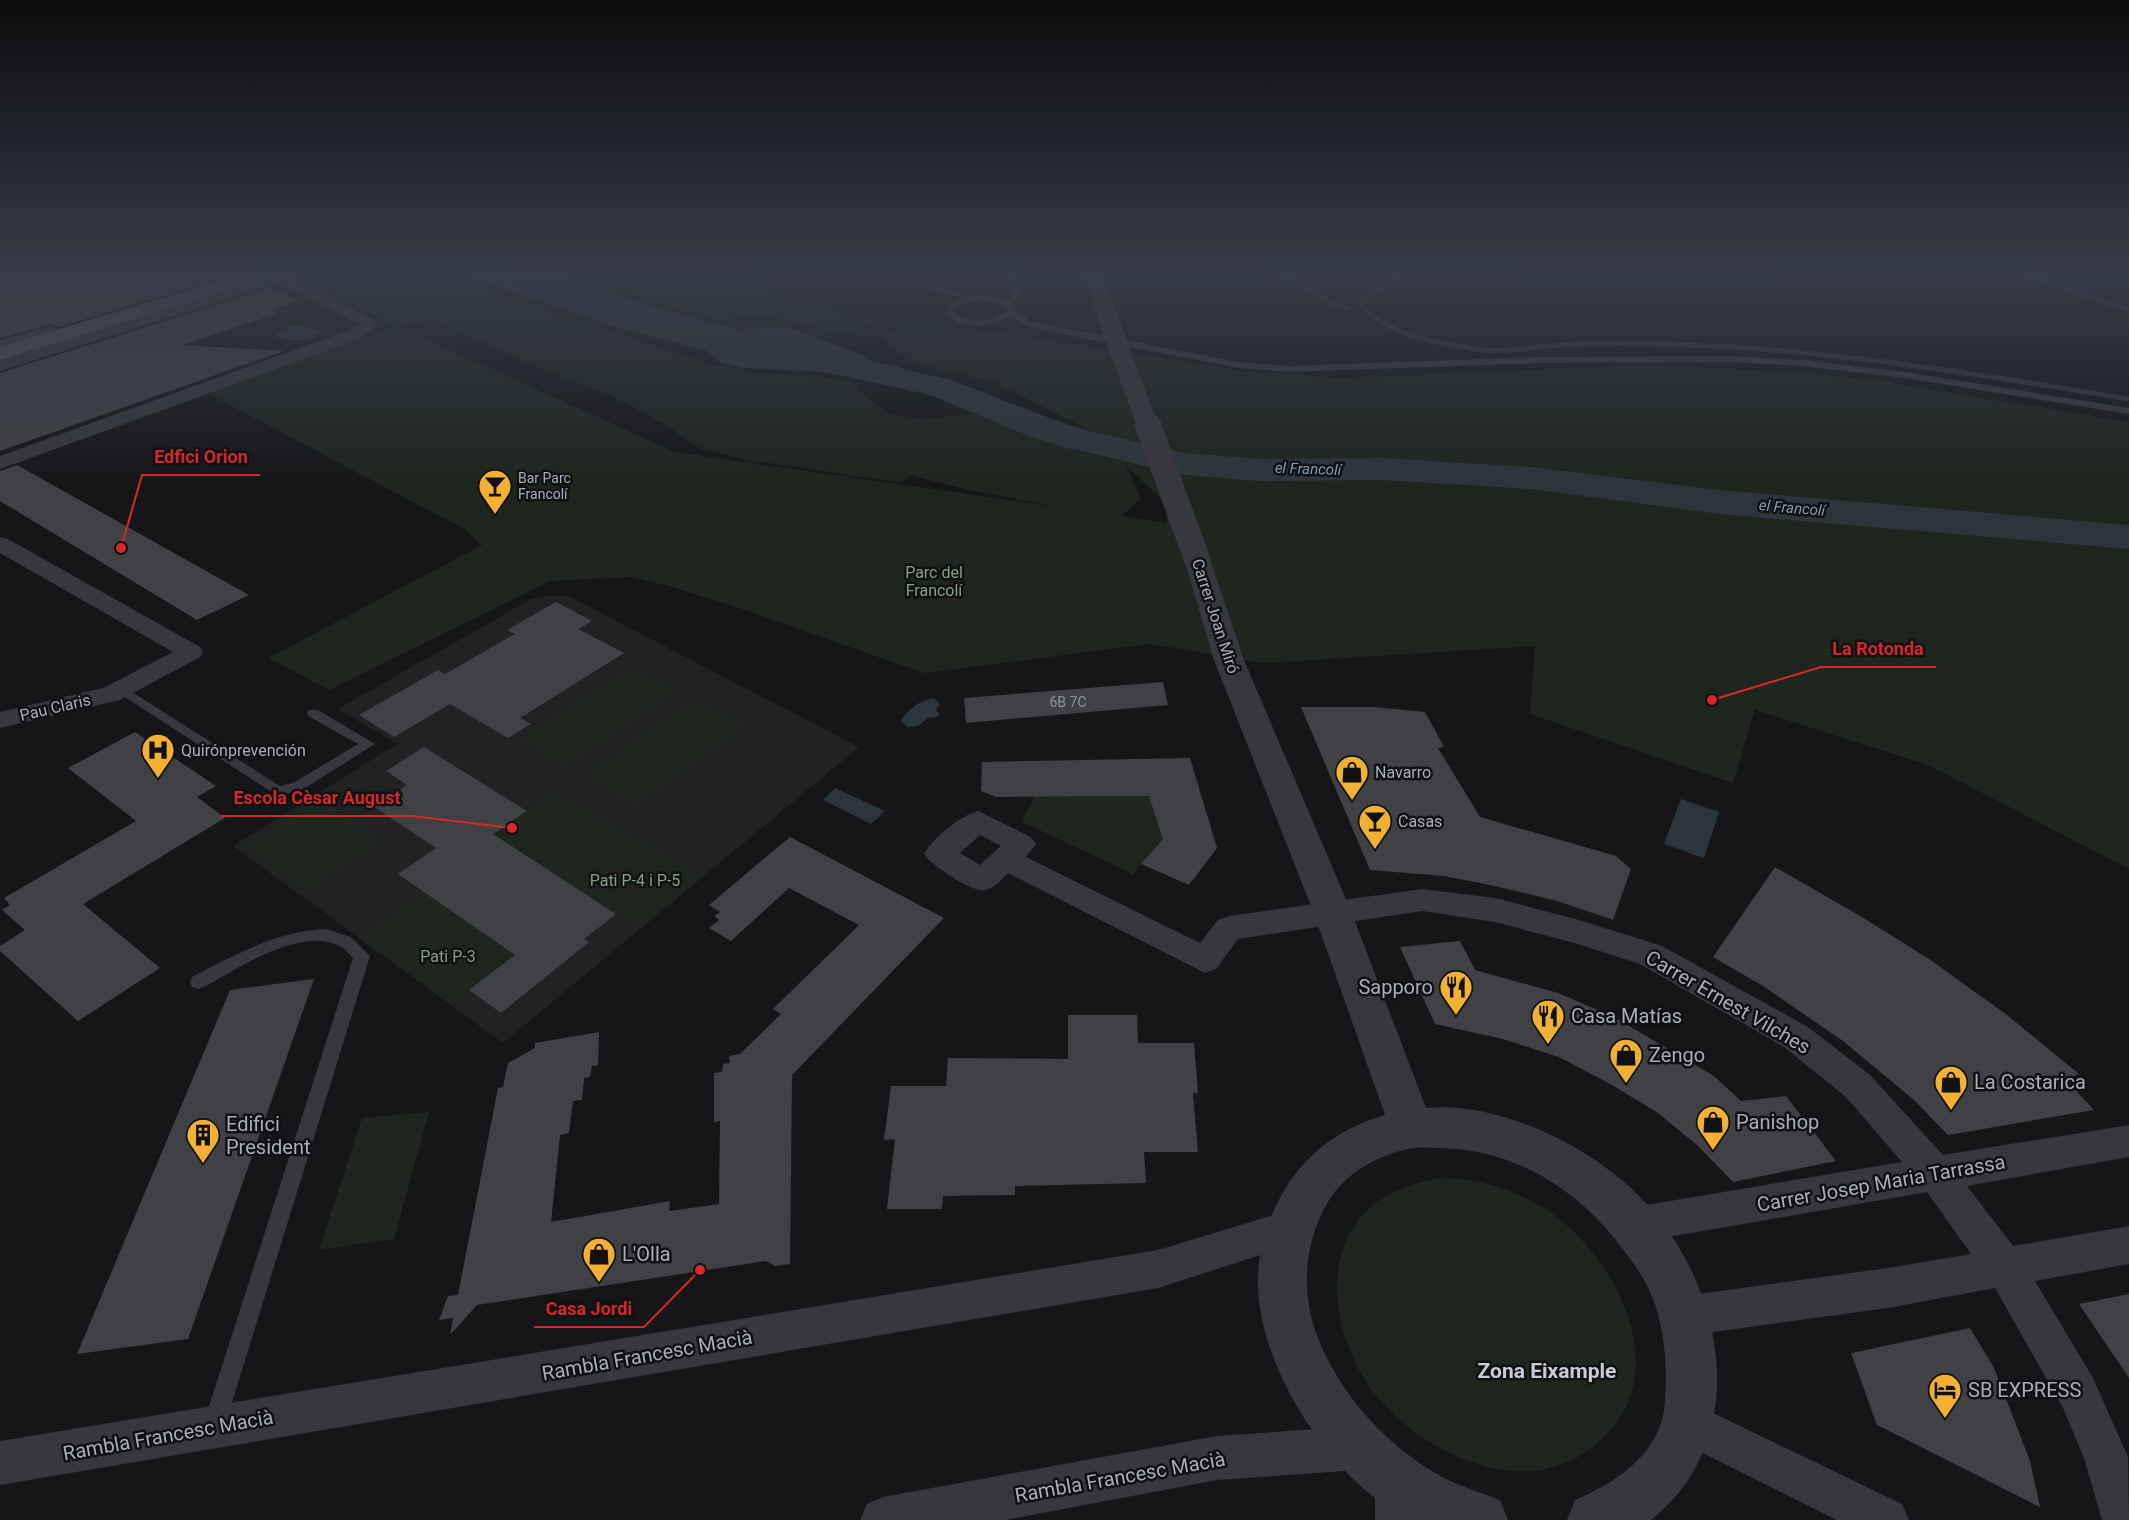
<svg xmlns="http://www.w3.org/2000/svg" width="2129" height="1520" font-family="Roboto,sans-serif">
  <rect width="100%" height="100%" fill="#161618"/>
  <path fill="#222225" d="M 552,595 L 570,597 L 859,747 L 503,1043 L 233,846 L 397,744 L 338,709 L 531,599 Z"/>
  <path fill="#1e261f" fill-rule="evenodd" d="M 297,274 L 444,274 L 519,302 L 711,364 L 762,373 L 824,377 L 859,384 L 858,390 L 889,414 L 923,419 L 979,413 L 1020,431 L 1085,453 L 1121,461 L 1093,432 L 991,381 L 910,362 L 883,337 L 900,327 L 993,331 L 1242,371 L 1337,378 L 1649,365 L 1810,373 L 1885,382 L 2129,422 L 2129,869 L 1928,765 L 1755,710 L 1733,783 L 1530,714 L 1535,646 L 1265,663 L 1151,644 L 924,673 L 751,612 L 669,586 L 631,577 L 550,581 L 329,690 L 268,658 L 482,545 L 464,529 L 207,393 L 394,326 ZM 432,319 L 537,367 L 614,397 L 664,424 L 699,448 L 746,460 L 901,483 L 910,475 L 969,490 L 1051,506 L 675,452 L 396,326 ZM 1125,464 L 1165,503 L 1167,523 L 1121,516 L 1141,499 Z
    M 556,274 L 716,274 L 873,321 C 841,341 824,327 792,321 C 768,316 745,315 722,322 Z
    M 632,667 L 679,690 L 566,767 L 518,740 Z
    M 695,699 L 747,726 L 636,806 L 584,776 Z
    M 554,791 L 703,876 L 641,928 L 493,834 Z
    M 1150,796 L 1163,839 L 1133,874 L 1022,822 L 1034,797 Z
    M 322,799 L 384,841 L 306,891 L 245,845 Z
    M 425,892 L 515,955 L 451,1005 L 358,937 Z
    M 429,1112 L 394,1239 L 319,1250 L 362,1118 Z
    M 1445,1178 C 1483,1180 1518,1190 1550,1212 C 1615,1257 1673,1367 1606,1435 C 1589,1453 1567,1465 1542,1470 C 1512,1475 1479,1467 1452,1454 C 1413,1435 1378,1406 1358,1368 C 1313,1281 1339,1188 1445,1178 Z"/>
  <path fill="#2c353c" d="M 463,274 L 549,274 L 652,306 L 736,329 L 787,327 L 862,355 C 875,369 896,360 909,373 L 893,385 L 825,372 L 742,368 L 720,362 L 707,351 L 619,328 Z
    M 297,325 L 321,330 L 322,332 C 312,343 288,342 275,336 L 281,330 Z
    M 934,698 L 940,704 L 936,710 L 940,714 L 937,717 L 928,718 L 918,726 L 908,727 L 901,721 C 907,709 921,700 934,698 Z
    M 835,788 L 885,811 L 871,824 L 823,800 Z
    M 1681,799 L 1719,812 L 1704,858 L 1664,844 Z"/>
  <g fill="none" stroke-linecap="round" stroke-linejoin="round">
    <path stroke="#2c353c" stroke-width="5" d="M 1284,274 L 1335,305 L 1348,309
      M 1401,274 L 1369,295 L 1362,305 C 1388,337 1444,344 1483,350 C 1510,353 1533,346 1560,345 C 1603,342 1648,343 1692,345 C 1838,351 1984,375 2129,399
      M 2024,274 L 2129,310"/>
    <path fill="#2c353c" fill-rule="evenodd" d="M 834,354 L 951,380 L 1055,420 L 1089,431 L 1186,453 L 1259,459 L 1382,458 L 1531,467 L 1720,490 L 2129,525 L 2129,549 L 1720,514 L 1531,489 L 1382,480 L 1259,481 L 1186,475 L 1067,448 L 1029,436 L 930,395 L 822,371 L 818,364 L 822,357 Z"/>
  </g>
  <path fill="#404145" d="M 0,274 L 236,274 L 58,327 L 51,324 L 0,338 Z
    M 271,288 L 300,301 L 271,310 L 279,313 L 182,345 L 284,351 L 0,451 L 0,373 Z
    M 17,465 L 249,595 L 197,620 L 0,501 L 0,471 Z
    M 556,602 L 592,621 L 578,629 L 624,653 L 520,718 L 531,724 L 508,738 L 450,704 L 394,737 L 359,715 L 438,670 L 445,674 L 515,634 L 507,630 Z
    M 1163,682 L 1168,705 L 966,723 L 964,698 Z
    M 1301,707 L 1374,707 L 1425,712 L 1444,747 L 1438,748 L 1480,817 L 1616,856 L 1631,869 L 1613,920 L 1557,901 L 1490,885 L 1444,876 L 1370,870 Z
    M 135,732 L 216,786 L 197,797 L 225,818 L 83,904 L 160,968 L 78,1021 L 0,951 L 0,946 L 25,930 L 2,910 L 10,905 L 4,898 L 136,821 L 68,768 Z
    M 424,747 L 527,811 L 493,834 L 616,914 L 584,939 L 589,942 L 501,1013 L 469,990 L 515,955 L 398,874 L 436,848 L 373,806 L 407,785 L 386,771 Z
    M 1190,758 L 1217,848 L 1189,885 L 1141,864 L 1163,839 L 1149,796 L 996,797 L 981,791 L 982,762 Z
    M 790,837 L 944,918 L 792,1075 L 790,1264 L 775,1266 L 766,1261 L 477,1305 L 450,1335 L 453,1318 L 439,1320 L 448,1296 L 458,1295 L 498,1088 L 503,1087 L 508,1063 L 535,1048 L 535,1043 L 599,1032 L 598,1065 L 592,1066 L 590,1077 L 584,1078 L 582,1100 L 573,1101 L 569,1133 L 560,1135 L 551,1222 L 670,1201 L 669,1211 L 719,1204 L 720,1121 L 714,1122 L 714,1073 L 722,1072 L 723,1064 L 730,1063 L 729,1056 L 740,1054 L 781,1014 L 773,1009 L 859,925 L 789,888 L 731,941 L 709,928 L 719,920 L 714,916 L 720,912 L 709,905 Z
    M 1775,867 L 1862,917 L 1932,961 L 2007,1015 L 2079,1074 L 2065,1079 L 2094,1110 L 1948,1135 L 1914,1100 L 1843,1041 L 1763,986 L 1713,957 Z
    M 1460,941 L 1475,970 L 1558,993 L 1614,1017 L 1714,1076 L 1741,1101 L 1786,1096 L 1836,1161 L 1733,1182 L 1697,1145 L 1658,1113 L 1612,1085 L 1559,1057 L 1503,1039 L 1435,1024 L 1400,947 Z
    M 314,979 L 188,1339 L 77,1354 L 230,990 Z
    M 1068,1015 L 1137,1015 L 1138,1043 L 1194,1043 L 1198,1093 L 1193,1093 L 1198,1152 L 1144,1152 L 1146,1183 L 1015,1186 L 1015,1195 L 943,1196 L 942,1209 L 887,1209 L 895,1139 L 884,1140 L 891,1086 L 946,1086 L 948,1058 L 1068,1059 Z
    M 2129,1294 L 2129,1378 L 2079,1304 Z
    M 1970,1328 L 1994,1368 L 2012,1414 L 2030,1461 L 2040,1507 L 1877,1425 L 1851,1353 Z"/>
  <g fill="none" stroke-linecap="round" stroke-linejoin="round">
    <path fill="#37383d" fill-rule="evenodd" d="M 1006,274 L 1013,274 L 1022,285 L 1022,293 L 1012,306 L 1014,311 L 1033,322 L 1239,362 L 1288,366 L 1541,357 L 1728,356 L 1803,360 L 1905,372 L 2129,408 L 2129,414 L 1905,378 L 1803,366 L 1728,362 L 1541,363 L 1288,372 L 1239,368 L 1052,332 L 1027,326 L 1010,316 C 992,329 961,330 945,313 L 950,304 L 962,298 L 923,287 L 927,285 L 972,297 L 981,296 L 1008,301 L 1015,289 L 1013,282 ZM 981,300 L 1001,304 L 1006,311 C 991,323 969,324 953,312 L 960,304 Z
      M 121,685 L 280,786 L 293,783 L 358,744 L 308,716 L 307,713 L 308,710 L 318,710 L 375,744 L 302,790 L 278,796 L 117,692 L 115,689 L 117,686 Z
      M 326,929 L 351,937 L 370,956 L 226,1422 L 223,1430 L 215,1433 L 207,1430 L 204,1422 L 353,958 C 349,954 344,948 339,946 C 302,926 236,969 204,987 L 198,989 L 192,987 L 190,982 L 192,977 C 235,955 276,931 326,929 Z"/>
    <path fill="#37383d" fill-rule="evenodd" d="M 267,274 L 287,274 L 375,320 L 377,323 L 371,331 L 359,339 L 0,469 L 0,456 L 347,331 L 359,324 L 279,283 L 0,371 L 0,360 L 268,276 Z
      M 52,326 L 60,331 L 58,334 L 0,350 L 0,340 Z
      M 0,537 L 8,539 L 200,647 L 203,652 L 200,657 L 120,700 L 0,728 L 0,712 L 103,688 L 173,652 L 0,553 Z
      M 978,811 L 1031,837 L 1036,844 L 1026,857 L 1200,943 L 1218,920 L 1229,916 L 1422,889 L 1495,898 L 1579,920 L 1662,946 L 1808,1027 L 1870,1075 L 1943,1155 L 2129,1125 L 2129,1157 L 1967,1186 L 2013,1246 L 2129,1226 L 2129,1264 L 2035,1281 L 2093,1378 L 2128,1457 L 2129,1520 L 2102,1520 L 2084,1458 L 2063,1408 L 1995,1288 L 1888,1308 L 1684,1336 L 1670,1330 L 1664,1316 L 1670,1302 L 1684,1296 L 1888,1268 L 1971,1254 L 1927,1192 L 1634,1243 L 1620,1238 L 1615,1225 L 1620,1212 L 1634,1207 L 1902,1162 L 1846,1097 L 1784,1047 L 1640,964 L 1578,944 L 1495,922 L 1422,911 L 1238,939 L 1216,969 L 1205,973 L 1008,873 C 1001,880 995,888 985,890 C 972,893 931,865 924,854 C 934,837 960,816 978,811 ZM 980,835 L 1001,846 L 980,865 L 960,853 Z
      M 1290,1210 L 1304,1215 L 1309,1228 L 1304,1241 L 1158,1288 L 0,1485 L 0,1441 L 1158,1250 Z
      M 1688,1401 L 1902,1504 L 1909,1520 L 1837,1520 L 1673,1438 L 1666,1423 L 1673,1408 Z
      M 1359,1426 L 1375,1432 L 1381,1448 L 1375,1464 L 1359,1470 L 1217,1480 L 1005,1520 L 860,1520 L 867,1504 L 883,1497 L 1217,1436 Z"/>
    <path fill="#37383d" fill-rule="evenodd" d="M 1084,274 L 1102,274 L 1118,318 L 1115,322 L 1101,322 L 1098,318 Z
      M 1197,551 L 1207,553 L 1210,559 L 1244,660 L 1351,911 L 1426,1108 C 1498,1101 1588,1145 1638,1195 C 1724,1280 1756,1437 1651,1520 L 1567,1520 L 1575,1500 C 1609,1486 1647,1462 1660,1426 C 1666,1411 1665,1395 1666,1379 C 1666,1355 1663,1331 1656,1307 C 1649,1285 1636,1266 1622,1248 C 1582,1194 1524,1155 1456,1149 C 1440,1148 1425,1146 1409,1149 C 1378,1155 1345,1173 1328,1202 C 1303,1244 1300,1297 1320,1343 C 1344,1400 1391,1450 1446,1479 C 1463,1487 1482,1493 1500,1500 L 1508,1520 L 1375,1520 L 1375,1498 C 1311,1449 1245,1339 1260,1256 C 1264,1232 1273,1209 1285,1189 C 1309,1150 1342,1128 1385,1115 L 1313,911 L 1214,660 L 1184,559 L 1187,553 Z"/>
    <path fill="#53555c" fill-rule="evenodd" d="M 242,274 L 269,274 L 267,278 L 0,360 L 0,347 Z"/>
    <path stroke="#37383d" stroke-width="20" d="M 1108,318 L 1148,427"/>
    <path stroke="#37383d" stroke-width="26" d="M 1148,425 L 1197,559"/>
  </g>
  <linearGradient id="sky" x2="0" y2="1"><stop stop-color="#0c0c0d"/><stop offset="0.56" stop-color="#363c48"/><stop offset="1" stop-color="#363c48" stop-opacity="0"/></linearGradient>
  <rect width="2129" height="486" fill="url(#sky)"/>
  <defs>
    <symbol id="bar-pin" viewBox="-11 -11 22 30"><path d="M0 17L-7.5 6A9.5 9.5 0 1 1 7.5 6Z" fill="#f2b134" stroke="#111113"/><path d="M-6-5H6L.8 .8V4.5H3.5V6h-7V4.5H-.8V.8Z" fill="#111"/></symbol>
    <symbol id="hospital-pin" viewBox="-11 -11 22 30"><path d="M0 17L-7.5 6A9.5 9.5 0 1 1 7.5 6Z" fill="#f2b134" stroke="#111113"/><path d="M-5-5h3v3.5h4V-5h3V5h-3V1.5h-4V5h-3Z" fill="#111"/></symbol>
    <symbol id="shop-pin" viewBox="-11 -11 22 30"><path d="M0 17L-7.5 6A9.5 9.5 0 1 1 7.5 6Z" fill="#f2b134" stroke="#111113"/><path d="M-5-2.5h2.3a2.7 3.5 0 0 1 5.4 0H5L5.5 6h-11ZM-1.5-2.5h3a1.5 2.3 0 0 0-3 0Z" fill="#111"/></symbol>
    <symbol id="restaurant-pin" viewBox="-11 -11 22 30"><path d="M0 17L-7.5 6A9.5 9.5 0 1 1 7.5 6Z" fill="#f2b134" stroke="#111113"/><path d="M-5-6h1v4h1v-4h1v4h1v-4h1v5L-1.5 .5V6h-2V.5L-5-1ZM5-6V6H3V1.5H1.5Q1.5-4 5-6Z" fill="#111"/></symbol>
    <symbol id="building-pin" viewBox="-11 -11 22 30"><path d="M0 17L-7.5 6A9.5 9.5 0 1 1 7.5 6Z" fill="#f2b134" stroke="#111113"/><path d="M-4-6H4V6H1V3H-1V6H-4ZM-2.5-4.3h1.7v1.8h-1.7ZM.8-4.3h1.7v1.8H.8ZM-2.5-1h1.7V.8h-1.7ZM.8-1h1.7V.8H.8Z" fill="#111"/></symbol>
    <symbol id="hotel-pin" viewBox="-11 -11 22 30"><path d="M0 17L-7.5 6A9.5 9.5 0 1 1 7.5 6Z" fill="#f2b134" stroke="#111113"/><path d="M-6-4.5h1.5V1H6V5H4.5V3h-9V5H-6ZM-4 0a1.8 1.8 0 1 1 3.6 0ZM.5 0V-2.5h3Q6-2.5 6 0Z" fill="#111"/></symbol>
  </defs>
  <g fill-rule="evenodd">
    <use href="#bar-pin" x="476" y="467" width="38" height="52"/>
    <use href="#hospital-pin" x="139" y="731" width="38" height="52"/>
    <use href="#shop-pin" x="1333" y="753" width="38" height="52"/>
    <use href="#bar-pin" x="1356" y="802" width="38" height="52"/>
    <use href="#restaurant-pin" x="1437" y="968" width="38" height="52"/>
    <use href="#restaurant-pin" x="1529" y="997" width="38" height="52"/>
    <use href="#shop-pin" x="1607" y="1036" width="38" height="52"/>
    <use href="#shop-pin" x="1932" y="1063" width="38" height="52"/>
    <use href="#shop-pin" x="1694" y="1103" width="38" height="52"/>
    <use href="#building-pin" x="184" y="1116" width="38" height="52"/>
    <use href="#shop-pin" x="580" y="1235" width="38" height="52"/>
    <use href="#hotel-pin" x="1926" y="1371" width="38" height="52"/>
  </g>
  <g text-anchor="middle" stroke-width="5" stroke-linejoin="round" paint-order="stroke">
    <g font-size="14" fill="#a8adb8" stroke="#111113" text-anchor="start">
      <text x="518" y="483">Bar Parc<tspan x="518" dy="16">Francolí</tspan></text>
    </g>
    <g font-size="14" fill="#8e929b">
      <text x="1068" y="707">6B 7C</text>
    </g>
    <g font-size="15" font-style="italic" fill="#7f9bb3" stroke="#111113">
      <text transform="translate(1308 469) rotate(2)" y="5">el Francolí</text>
      <text transform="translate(1792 508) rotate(5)" y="5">el Francolí</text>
    </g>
    <g font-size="16" fill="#7fa381" stroke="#111113">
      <text x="934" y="578">Parc del<tspan x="934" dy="18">Francolí</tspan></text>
      <text x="635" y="886">Pati P-4 i P-5</text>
      <text x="448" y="962">Pati P-3</text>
    </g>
    <g font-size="16" fill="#a8adb8" stroke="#111113">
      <text transform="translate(1216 616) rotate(72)" y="6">Carrer Joan Miró</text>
      <text transform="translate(55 707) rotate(-13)" y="6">Pau Claris</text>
    </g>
    <g font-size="16" fill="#a8adb8" stroke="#111113" text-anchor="start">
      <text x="181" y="756">Quirónprevención</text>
      <text x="1375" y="778">Navarro</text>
      <text x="1398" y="827">Casas</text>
    </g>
    <g font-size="20" fill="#a8adb8" stroke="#111113" text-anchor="start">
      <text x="1433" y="994" text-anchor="end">Sapporo</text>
      <text x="1571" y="1023">Casa Matías</text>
      <text x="1649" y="1062">Zengo</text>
      <text x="1974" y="1089">La Costarica</text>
      <text x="1736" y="1129">Panishop</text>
      <text x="226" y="1131">Edifici<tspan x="226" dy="23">President</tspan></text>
      <text x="622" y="1261">L'Olla</text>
      <text x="1968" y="1397">SB EXPRESS</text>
    </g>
    <g font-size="20" fill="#a8adb8" stroke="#111113">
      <text transform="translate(1728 1002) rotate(30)" y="7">Carrer Ernest Vilches</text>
      <text transform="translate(1881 1183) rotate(-10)" y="7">Carrer Josep Maria Tarrassa</text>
      <text transform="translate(647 1355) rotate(-10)" y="7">Rambla Francesc Macià</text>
      <text transform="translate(168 1435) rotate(-10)" y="7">Rambla Francesc Macià</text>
      <text transform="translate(1120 1477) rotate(-10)" y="7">Rambla Francesc Macià</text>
    </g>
    <g font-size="21" font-weight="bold" fill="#c9ccd4" stroke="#111113">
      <text x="1547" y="1378">Zona Eixample</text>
    </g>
  </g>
  <path fill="none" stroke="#d62828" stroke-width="2" d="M121 548L142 475H260M1712 700L1821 667H1936M512 828L412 816H221M700 1270L644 1327H534"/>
  <g fill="#d62828" stroke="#111113" stroke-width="2">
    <circle cx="121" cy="548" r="6"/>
    <circle cx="1712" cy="700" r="6"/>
    <circle cx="512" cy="828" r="6"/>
    <circle cx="700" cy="1270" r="6"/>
  </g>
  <g font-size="18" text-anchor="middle" font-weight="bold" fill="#d62828" stroke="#111113" stroke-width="5" stroke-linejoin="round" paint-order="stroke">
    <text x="201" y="463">Edfici Orion</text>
    <text x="1878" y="655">La Rotonda</text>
    <text x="317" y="804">Escola Cèsar August</text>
    <text x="589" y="1315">Casa Jordi</text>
  </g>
</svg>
